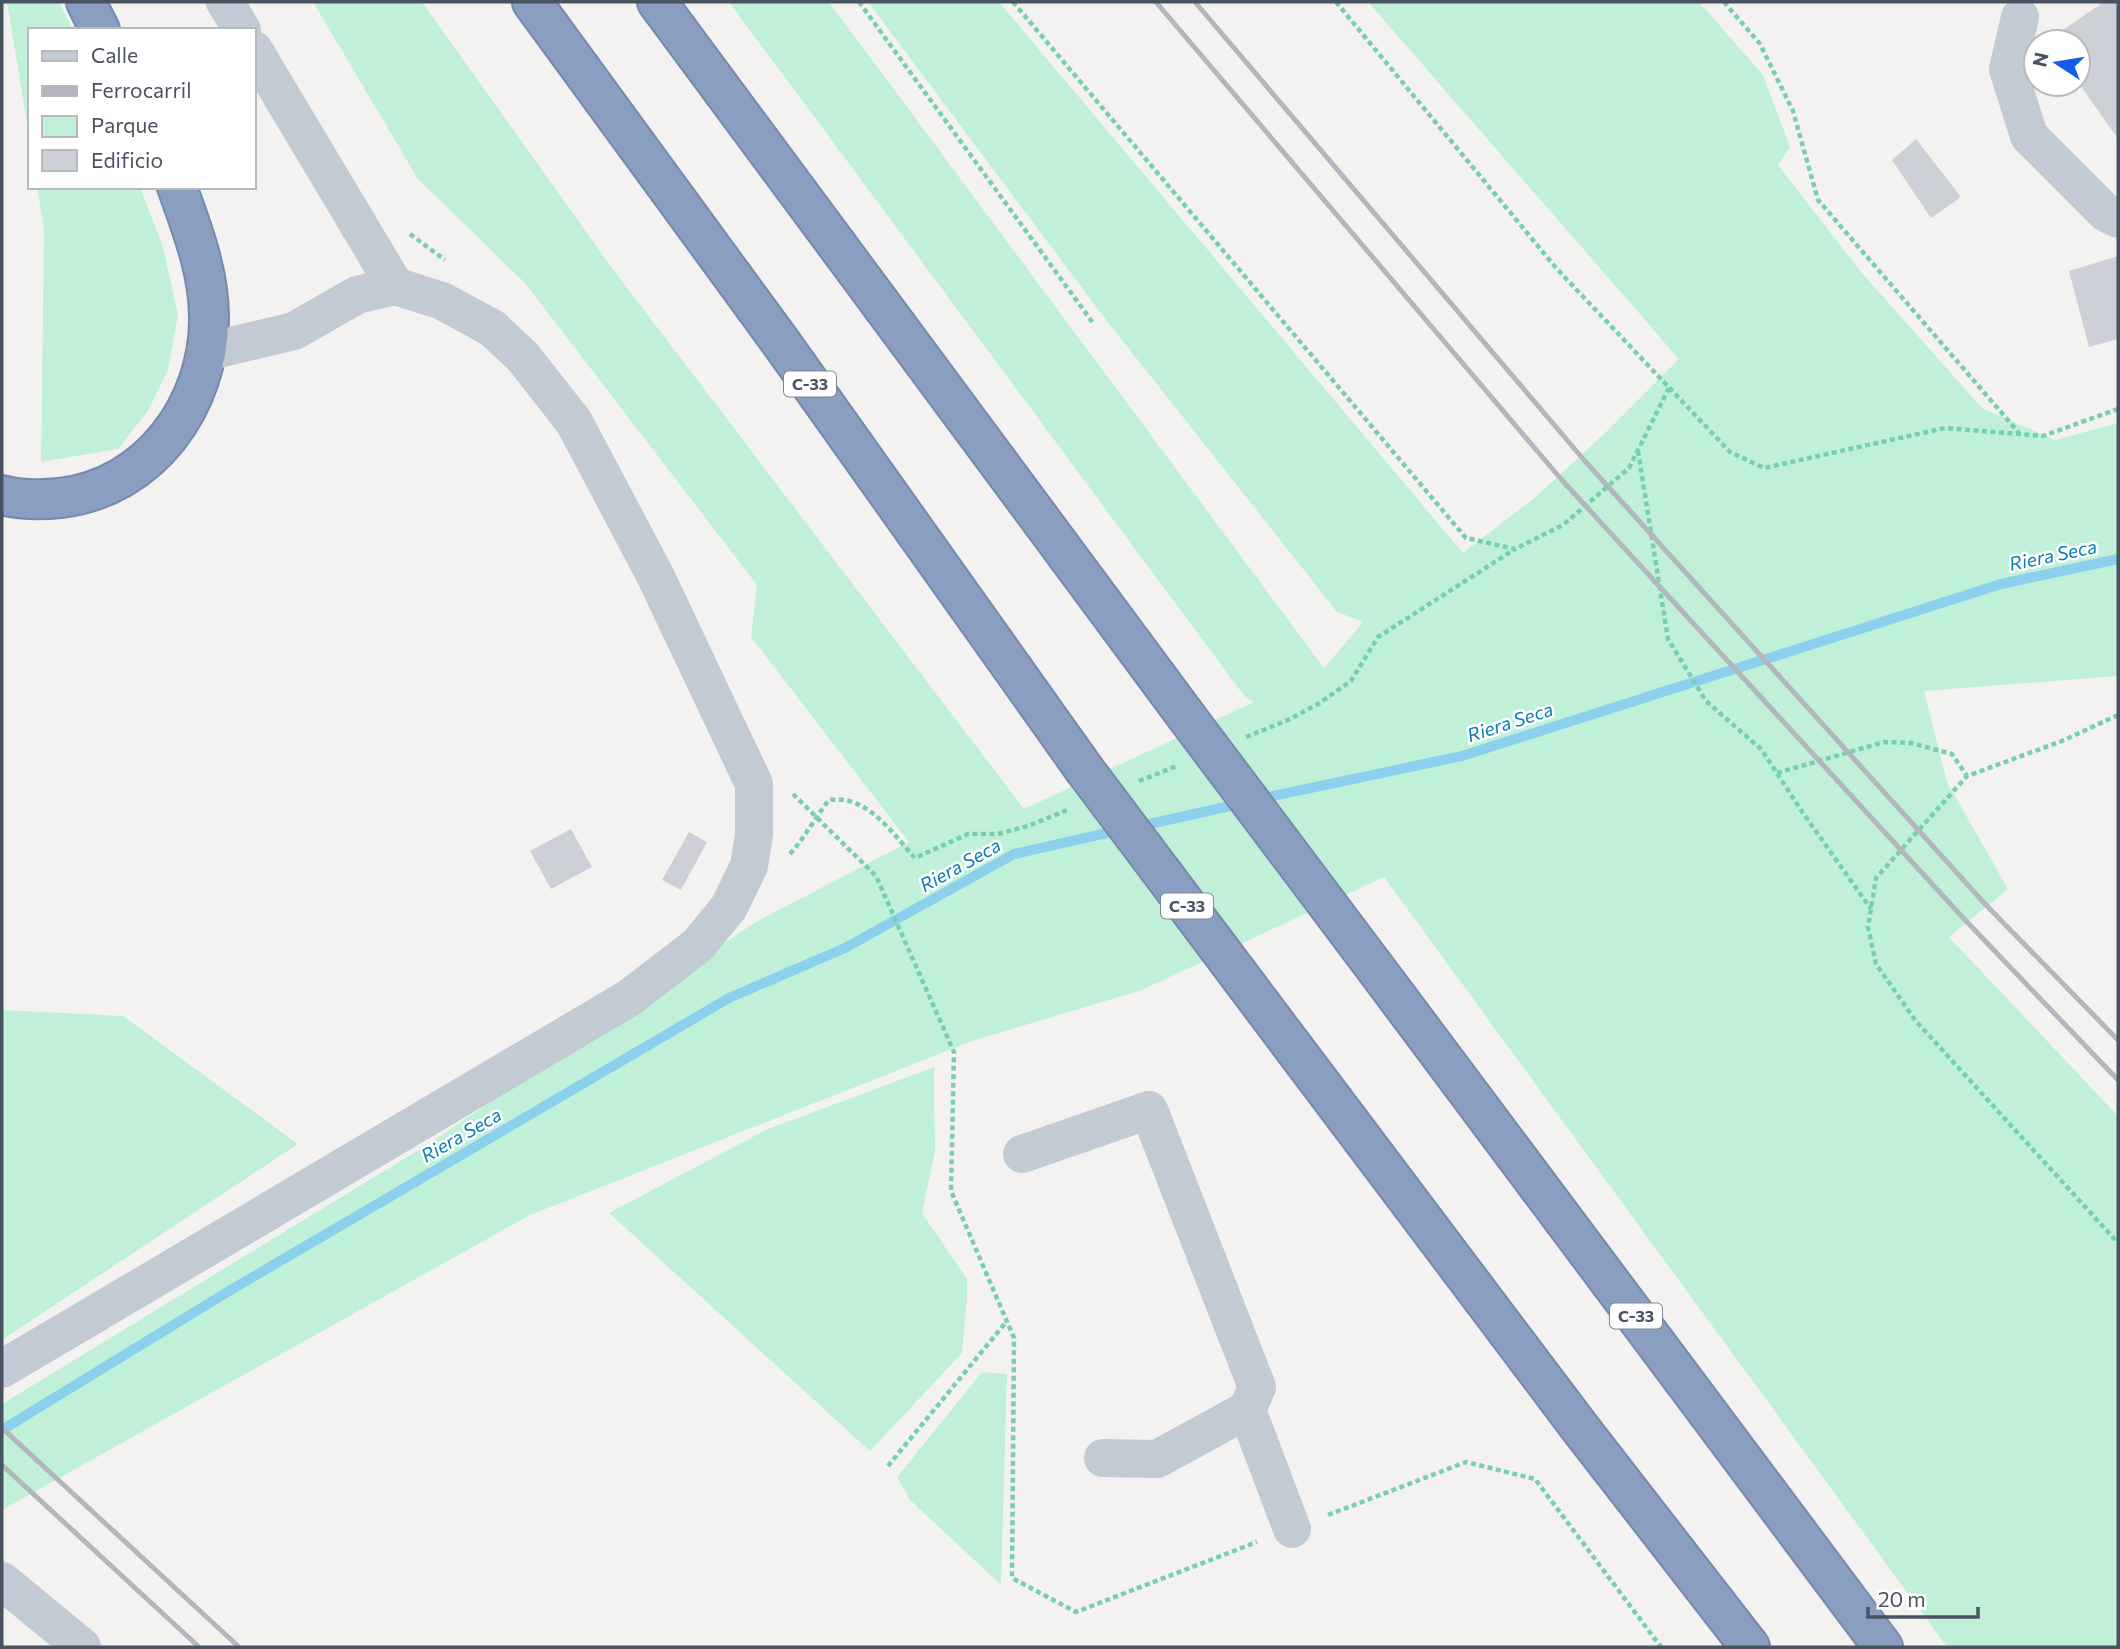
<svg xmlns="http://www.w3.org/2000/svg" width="2120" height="1649" font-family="Commissioner,sans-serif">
  <rect width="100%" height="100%" fill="#f4f2f1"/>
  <path fill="#c0f1d8" d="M 7,2 L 59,2 L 73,30 L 30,30 L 30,141 Z
    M 313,2 L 422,2 L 609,264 L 1024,809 L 1254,702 L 1245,697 L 729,2 L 829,2 L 1324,668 L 1363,622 L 1337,612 L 1103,316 L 868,2 L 999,2 L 1463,553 L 1538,495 L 1604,434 L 1679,359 L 1368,2 L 1699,2 L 1763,75 L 1790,147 L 1778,165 L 1861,272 L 1982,408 L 2055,440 L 2118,423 L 2118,676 L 1924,691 L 1947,782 L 2008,889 L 1949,937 L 2118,1116 L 2118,1647 L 1947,1647 L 1384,877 L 1142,990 L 972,1041 L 530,1215 L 2,1510 L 2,1404 L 430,1143 L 754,923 L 909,842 L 751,637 L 757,585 L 525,283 L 418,179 Z
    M 37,187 L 140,187 L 163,247 L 178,315 L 168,370 L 148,411 L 118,449 L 41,462 L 44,229 Z
    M 2,1010 L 123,1016 L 298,1144 L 2,1340 Z
    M 934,1067 L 935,1151 L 922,1213 L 967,1279 L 967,1298 L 962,1353 L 870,1451 L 609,1213 L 768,1129 Z
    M 982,1372 L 1007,1374 L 1001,1585 L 910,1500 L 897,1477 Z"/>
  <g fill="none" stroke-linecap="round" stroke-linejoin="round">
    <path stroke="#8dd0ee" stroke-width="10" d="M 1259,799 L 1462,756 L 2001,584 L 2118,559
      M 1136,827 L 1243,803
      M 2,1430 L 229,1291 L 729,998 L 845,948 L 1014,854 L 1120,830"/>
  </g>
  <path fill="#cdd0d7" d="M 2104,2 L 2118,2 L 2118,139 L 2078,82 L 2078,42 L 2049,42 L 2048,40 Z
    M 1916,139 L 1961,197 L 1931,218 L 1892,160 Z
    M 2118,256 L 2118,339 L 2089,347 L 2069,271 Z
    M 571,829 L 592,867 L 551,889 L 530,851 Z
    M 689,832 L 707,842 L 681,890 L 662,880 Z"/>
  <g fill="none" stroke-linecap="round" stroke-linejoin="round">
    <defs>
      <path id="highway" d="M 86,2 L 100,30
        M 532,2 L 782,344 L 1084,769
        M 657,2 L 1186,716
        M 2,495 C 21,500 41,500 60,498 C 150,488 210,404 209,317 C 209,272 192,229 177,187
        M 1388,985 L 1883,1647
        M 1290,1043 L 1580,1428 L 1750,1647"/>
    </defs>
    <use href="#highway" stroke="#7489ac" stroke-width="42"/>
    <path stroke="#77d0ad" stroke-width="4.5" stroke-dasharray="5 3.5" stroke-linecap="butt" d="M 859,2 L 1093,323
      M 1013,2 L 1466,538 L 1515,549 L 1563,525 L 1629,468 L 1669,388
      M 1336,2 L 1557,269 L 1730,452 L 1764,468 L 1945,428 L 2043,436 L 2118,409
      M 1724,2 L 1760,44 L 1793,111 L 1818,200 L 2019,433
      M 410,234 L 445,260
      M 1638,451 L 1668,639 L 1706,701 L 1761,749 L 1803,813 L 1871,909
      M 2118,715 L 2062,741 L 1967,776 L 1876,878 L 1868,927 L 1876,964 L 1915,1020 L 2118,1243
      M 1246,737 L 1288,720 L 1318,704 L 1351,681 L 1378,637 L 1515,549
      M 1777,773 L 1884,742 L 1911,743 L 1952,754 L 1967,776
      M 1139,781 L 1177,766
      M 793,794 L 876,876 L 954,1052 L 951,1191 L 1014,1338 L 1012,1578 L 1076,1612 L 1257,1542
      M 790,854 C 805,837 815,818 829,800 C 867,794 892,833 915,858 L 968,834 L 998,834 L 1028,826 L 1070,809
      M 888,1466 L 1007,1321
      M 1328,1515 L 1466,1462 L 1535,1479 L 1661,1647"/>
    <path stroke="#c2cad3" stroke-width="38" d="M 225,2 L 242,30
      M 2020,17 L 2008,69 L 2029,136 L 2106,213 L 2118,219
      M 254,50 L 395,286
      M 1022,1154 L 1149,1110 L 1257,1387 L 1247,1410
      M 2,1369 L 629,998 L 698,945 L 729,907 L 749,866 L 754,834 L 754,784 L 655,575 L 574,422 L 523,357 L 492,328 L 442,301 L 395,286 L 357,295 L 294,331 L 206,352
      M 1103,1458 L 1157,1459 L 1247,1410 L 1292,1529
      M 2,1581 L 82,1647"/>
    <use href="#highway" stroke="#899ec0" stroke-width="38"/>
    <path stroke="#b3b6bc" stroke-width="5" d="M 1156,2 L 1561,479 L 1967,922 L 2118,1080
      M 1195,2 L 1584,460 L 1986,905 L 2118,1040
      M 2,1428 L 239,1647
      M 2,1465 L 199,1647"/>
    <defs>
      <path id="highway-bridge" d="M 1186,716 L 1388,985
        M 1084,769 L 1290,1043"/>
    </defs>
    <use href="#highway-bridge" stroke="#7489ac" stroke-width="42" stroke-linecap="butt"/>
    <use href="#highway-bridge" stroke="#899ec0" stroke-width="38"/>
  </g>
  <g text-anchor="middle" stroke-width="5" stroke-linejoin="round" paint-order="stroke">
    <g fill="#fff" stroke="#808690" stroke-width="2">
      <rect x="784" y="371.5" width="52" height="25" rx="5"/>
      <rect x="1161" y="893.5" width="52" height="25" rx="5"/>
      <rect x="1610" y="1303.5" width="52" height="25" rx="5"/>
    </g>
    <g font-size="16" font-weight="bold" fill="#495260">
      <text x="810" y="390">C-33</text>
      <text x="1187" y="912">C-33</text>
      <text x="1636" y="1322">C-33</text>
    </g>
    <g font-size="19" font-style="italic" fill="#0a7db2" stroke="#fff">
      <text transform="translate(2053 555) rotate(-12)" y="7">Riera Seca</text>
      <text transform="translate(1510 722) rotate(-18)" y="7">Riera Seca</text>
      <text transform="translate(960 865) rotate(-29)" y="7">Riera Seca</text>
      <text transform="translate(461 1135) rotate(-30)" y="7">Riera Seca</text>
    </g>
  </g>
  <rect width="2120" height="1649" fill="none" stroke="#495260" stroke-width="7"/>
  <rect x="28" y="28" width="228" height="161" fill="#ffffff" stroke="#b6babf" stroke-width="2"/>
  <rect x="42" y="51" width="35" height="10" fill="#c2cad3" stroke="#b6babf" stroke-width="2"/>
  <text x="91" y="63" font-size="21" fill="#495260">Calle</text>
  <rect x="42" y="86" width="35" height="10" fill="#b3b6bc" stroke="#b6babf" stroke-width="2"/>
  <text x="91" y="98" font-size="21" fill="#495260">Ferrocarril</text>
  <rect x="42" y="116" width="35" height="21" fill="#c0f1d8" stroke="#b6babf" stroke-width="2"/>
  <text x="91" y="133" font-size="21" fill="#495260">Parque</text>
  <rect x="42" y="150" width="35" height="21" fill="#cdd0d7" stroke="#b6babf" stroke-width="2"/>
  <text x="91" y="168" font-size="21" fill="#495260">Edificio</text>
  <g transform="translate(2057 63) rotate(282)"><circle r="33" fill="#ffffff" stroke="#b6babf" stroke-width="2"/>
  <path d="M0-5L12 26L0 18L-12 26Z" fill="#165ce9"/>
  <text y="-10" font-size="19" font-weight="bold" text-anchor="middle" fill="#495260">N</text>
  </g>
  <path d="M1868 1607v10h110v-10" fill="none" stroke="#495260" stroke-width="3.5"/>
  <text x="1878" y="1607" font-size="21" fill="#495260" stroke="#ffffff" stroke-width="5" paint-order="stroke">20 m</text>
</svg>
